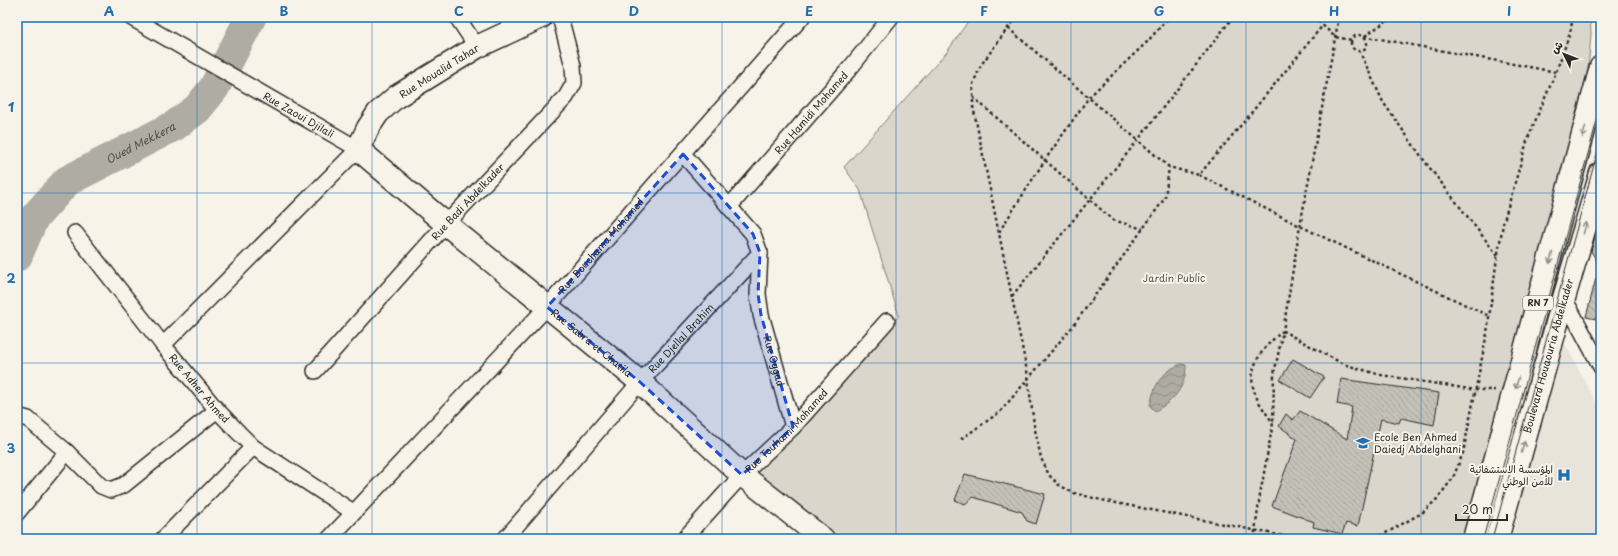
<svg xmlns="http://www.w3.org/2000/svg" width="1618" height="556" font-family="'Playpen Sans','Playpen Sans Arabic',sans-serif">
  <defs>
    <pattern id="water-waves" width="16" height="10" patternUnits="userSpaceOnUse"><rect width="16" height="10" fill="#afaca4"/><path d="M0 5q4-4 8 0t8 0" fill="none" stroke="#8f8c86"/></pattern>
    <pattern id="building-back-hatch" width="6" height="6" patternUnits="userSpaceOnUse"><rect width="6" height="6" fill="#c4c1b9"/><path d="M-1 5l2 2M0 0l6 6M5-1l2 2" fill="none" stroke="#a9a69f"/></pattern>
  </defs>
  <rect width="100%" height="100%" fill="#f7f3e8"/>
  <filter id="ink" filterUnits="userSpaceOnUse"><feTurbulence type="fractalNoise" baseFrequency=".025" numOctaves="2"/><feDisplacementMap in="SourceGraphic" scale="8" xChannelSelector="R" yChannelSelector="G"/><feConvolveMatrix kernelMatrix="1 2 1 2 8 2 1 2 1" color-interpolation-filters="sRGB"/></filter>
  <g filter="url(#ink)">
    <path fill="#e8e4da" d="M 1560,343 L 1566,345 L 1601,412 L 1601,539 L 1512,539 L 1556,349 Z"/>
    <path fill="#dad6cc" stroke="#82807c" d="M 971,17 L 1590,17 L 1591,34 L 1588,70 L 1465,539 L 824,539 L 757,481 L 757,472 L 899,316 L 860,190 L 844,167 L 947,52 Z"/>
    <path fill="url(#water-waves)" stroke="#7a7874" d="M 1181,364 L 1186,365 C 1186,387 1174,401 1155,411 L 1150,406 C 1154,385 1161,372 1181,364 Z"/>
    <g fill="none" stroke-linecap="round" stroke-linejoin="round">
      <path stroke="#afaca4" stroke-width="31" id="s1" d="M 17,256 L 33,219 L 67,181 L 174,126 L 197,109 L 214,88 L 251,17"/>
    </g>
    <path fill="url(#building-back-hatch)" stroke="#2b2b2b" d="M 1601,217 L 1601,268 L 1591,251 Z
      M 1596,278 L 1601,278 L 1601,320 L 1586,317 Z
      M 1293,359 L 1324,377 L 1310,398 L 1280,380 Z
      M 1341,379 L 1439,393 L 1434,425 L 1401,418 L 1399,423 L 1381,419 L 1358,526 L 1346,523 L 1342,534 L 1313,527 L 1314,522 L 1272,506 L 1297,439 L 1279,426 L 1286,414 L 1293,420 L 1300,411 L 1347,439 L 1352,407 L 1337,404 Z
      M 965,474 L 1045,494 L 1036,524 L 1027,521 L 1022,512 L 973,497 L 965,504 L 955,500 Z"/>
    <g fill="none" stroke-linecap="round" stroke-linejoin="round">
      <defs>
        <g id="street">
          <path id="s2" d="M 130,17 L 358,149 L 163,345"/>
          <path d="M 457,17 L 477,47"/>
          <path id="s3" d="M 729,207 L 851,67 L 891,17"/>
          <path id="s4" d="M 75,233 L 163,345 L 217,410 L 239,433 L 253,447 L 353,512"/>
          <path id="s5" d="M 760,253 L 758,294 L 761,315 L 793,427"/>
          <path d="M 1564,298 L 1601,367"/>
          <path id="s6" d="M 315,371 L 446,224 L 566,97 L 574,83 L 573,66 L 560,17"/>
          <path d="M 17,416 L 28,419 L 67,452 L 101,486 L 111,490 L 124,485 L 217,410"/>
          <path d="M 17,513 L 67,452"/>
          <path d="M 163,539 L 253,447"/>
          <path id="s7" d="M 329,539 L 547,307 L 802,17"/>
          <path id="s8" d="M 505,539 L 640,382 L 760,253 L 753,234 L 683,154"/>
          <path id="s9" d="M 684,539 L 742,475 L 793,427 L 887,321"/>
        </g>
        <g id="secondary">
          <path id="s10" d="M 541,17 L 477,47 L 396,97 L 378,113 L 368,128 L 358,149 L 446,224 L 640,382 L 742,475 L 823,539"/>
        </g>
        <g id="primary">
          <path d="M 1474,539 L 1601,67"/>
          <path id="s11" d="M 1497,539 L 1564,298 L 1601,173"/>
        </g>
      </defs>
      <use href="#street" stroke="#2b2b2b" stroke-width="18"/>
      <use href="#secondary" stroke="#2b2b2b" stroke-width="25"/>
      <use href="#primary" stroke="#2b2b2b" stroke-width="25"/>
      <path stroke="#2b2b2b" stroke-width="2.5" stroke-dasharray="3 3" stroke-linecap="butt" d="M 1016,17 L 981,65 L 973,84 L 973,106 L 1027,371 L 1034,425 L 1041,458 L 1049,475 L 1059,485 L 1074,493 L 1101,500 L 1299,539
        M 1314,17 L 1335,37 L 1352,40
        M 1339,17 L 1300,226 L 1283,331 L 1343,364 L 1381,375 L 1476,390 L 1495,390
        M 1008,28 L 1169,167 L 1199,175 L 1247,118 L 1323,25
        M1351 43a8 8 0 1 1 16 0a8 8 0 1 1-16 0Z
        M 1364,36 L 1556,72
        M 1365,36 L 1392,17
        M 1359,50 L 1383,102 L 1426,163 L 1498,256
        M 973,97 L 1113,220 L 1143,229
        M 1199,175 L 1300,226 L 1489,316
        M 999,232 L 1045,160 L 1089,97 L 1147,42 L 1169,17
        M 1012,296 L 1138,140 L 1233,17
        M 961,439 L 1000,412 L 1073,326 L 1165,198 L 1169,167
        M 1254,539 L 1260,495 L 1273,423 L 1274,374 L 1283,331 C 1260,349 1242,373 1259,402 C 1263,409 1268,416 1273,423
        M 1375,539 L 1422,513 L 1437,499 L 1453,478 L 1463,453 L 1487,333 L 1496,265 L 1503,224 L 1528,138 L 1556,72 L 1570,33 L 1573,17"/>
      <use href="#street" stroke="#f7f3e8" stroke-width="15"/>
      <use href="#secondary" stroke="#f7f3e8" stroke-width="22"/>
      <use href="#primary" stroke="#f7f3e8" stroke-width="22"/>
      <path stroke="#2b2b2b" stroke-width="1" d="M 1483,539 L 1601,106
        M 1492,539 L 1601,139"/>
    </g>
    <defs><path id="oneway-shaft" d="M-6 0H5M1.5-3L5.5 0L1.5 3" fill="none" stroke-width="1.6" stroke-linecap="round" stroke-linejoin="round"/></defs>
    <g stroke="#918f8a">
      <use href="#oneway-shaft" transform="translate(1584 132) rotate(105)"/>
      <use href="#oneway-shaft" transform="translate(1585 228) rotate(-74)"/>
      <use href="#oneway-shaft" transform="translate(1551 258) rotate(105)"/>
      <use href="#oneway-shaft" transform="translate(1517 383) rotate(105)"/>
      <use href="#oneway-shaft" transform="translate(1523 447) rotate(-75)"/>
    </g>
  </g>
  <path fill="#1d4ed8" fill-opacity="0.2" stroke="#1d4ed8" stroke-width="3" stroke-dasharray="8 5" stroke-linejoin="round" d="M 683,154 L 753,234 L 760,253 L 758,294 L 761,315 L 793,427 L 742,475 L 640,382 L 547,307 Z"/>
  <path fill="none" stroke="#1f6fb2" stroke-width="1" stroke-opacity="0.55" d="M 197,17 L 197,539M 372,17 L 372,539M 547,17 L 547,539M 722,17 L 722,539M 896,17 L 896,539M 1071,17 L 1071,539M 1246,17 L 1246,539M 1421,17 L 1421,539M 17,193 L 1601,193M 17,363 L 1601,363"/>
  <defs>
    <symbol id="school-bare" viewBox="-9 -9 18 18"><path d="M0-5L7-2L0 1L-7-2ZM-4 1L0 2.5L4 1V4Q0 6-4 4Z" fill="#1f6fb2" stroke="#f7f3e8" stroke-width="2.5" paint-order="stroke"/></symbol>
    <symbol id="hospital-bare" viewBox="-9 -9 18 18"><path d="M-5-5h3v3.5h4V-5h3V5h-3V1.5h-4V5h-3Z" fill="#1f6fb2" stroke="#f7f3e8" stroke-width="2.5" paint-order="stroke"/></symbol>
  </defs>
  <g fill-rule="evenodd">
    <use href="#school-bare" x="1353" y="433" width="20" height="20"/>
    <use href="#hospital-bare" x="1554" y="465" width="20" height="20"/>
  </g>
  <g text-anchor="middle" stroke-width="4" stroke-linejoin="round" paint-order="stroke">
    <rect fill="#f7f3e8" stroke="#686764" stroke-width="1" x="1523" y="296" width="30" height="14" rx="3"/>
    <g font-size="9" font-weight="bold" fill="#2b2b2b">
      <text x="1538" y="306">RN 7</text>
    </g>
    <g font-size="10" fill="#2b2b2b" stroke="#f7f3e8">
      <text transform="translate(439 71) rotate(-32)" y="4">Rue Moualid Tahar</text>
      <text dy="4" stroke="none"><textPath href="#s3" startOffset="125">Rue Hamidi Mohamed</textPath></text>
      <text dy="4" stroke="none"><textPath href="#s2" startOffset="195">Rue Zaoui Djilali</textPath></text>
      <text dy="4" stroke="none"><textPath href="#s6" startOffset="228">Rue Badi Abdelkader</textPath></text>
      <text dy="4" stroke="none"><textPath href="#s7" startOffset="400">Rue Bouchama Mohamed</textPath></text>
      <text dy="4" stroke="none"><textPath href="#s8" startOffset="267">Rue Djellal Brahim</textPath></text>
      <text dy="4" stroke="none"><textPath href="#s10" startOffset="535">Rue Sabra et Chatila</textPath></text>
      <text dy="4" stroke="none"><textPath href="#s11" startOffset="190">Boulevard Houaouria Abdelkader</textPath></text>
      <text dy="4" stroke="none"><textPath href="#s5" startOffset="110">Rue Oggad</textPath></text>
      <text dy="4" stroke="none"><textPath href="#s4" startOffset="199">Rue Adher Ahmed</textPath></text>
      <text dy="4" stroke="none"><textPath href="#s9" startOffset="149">Rue Touhami Mohamed</textPath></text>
    </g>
    <g font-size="10" fill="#575653" stroke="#f7f3e8">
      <text x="1174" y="282">Jardin Public</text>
    </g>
    <g font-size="10" fill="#2b2b2b" stroke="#f7f3e8" text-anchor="start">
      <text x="1374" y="441">Ecole Ben Ahmed<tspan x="1374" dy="12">Daiedj Abdelghani</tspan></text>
      <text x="1553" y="473" text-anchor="end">المؤسسة الاستشفائية<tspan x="1553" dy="12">للأمن الوطني</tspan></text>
    </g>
    <g font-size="11" font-style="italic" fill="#53524f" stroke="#f7f3e8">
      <text dy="4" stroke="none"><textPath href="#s1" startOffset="174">Oued Mekkera</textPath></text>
    </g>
  </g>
  <rect width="1618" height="556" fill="none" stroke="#f7f3e8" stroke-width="44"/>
  <g transform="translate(1564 54) rotate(313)" stroke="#f7f3e8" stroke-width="3" paint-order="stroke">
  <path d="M0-3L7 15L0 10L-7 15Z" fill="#2b2b2b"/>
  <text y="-6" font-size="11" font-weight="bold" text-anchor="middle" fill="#2b2b2b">ش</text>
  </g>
  <path d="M1456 514v6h51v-6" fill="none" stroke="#2b2b2b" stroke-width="2"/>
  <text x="1462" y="514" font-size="12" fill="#2b2b2b" stroke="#f7f3e8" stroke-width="3" paint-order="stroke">20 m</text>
  <rect x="22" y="22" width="1574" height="512" fill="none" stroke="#1f6fb2" stroke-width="1.5"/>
  <g font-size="13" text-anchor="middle" font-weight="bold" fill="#1f6fb2">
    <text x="109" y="16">A</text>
    <text x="284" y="16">B</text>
    <text x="459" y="16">C</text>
    <text x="634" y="16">D</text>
    <text x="809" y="16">E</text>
    <text x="984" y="16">F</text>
    <text x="1159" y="16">G</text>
    <text x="1334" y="16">H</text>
    <text x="1509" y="16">I</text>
    <text x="11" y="112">1</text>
    <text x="11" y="283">2</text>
    <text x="11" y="453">3</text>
  </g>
</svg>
